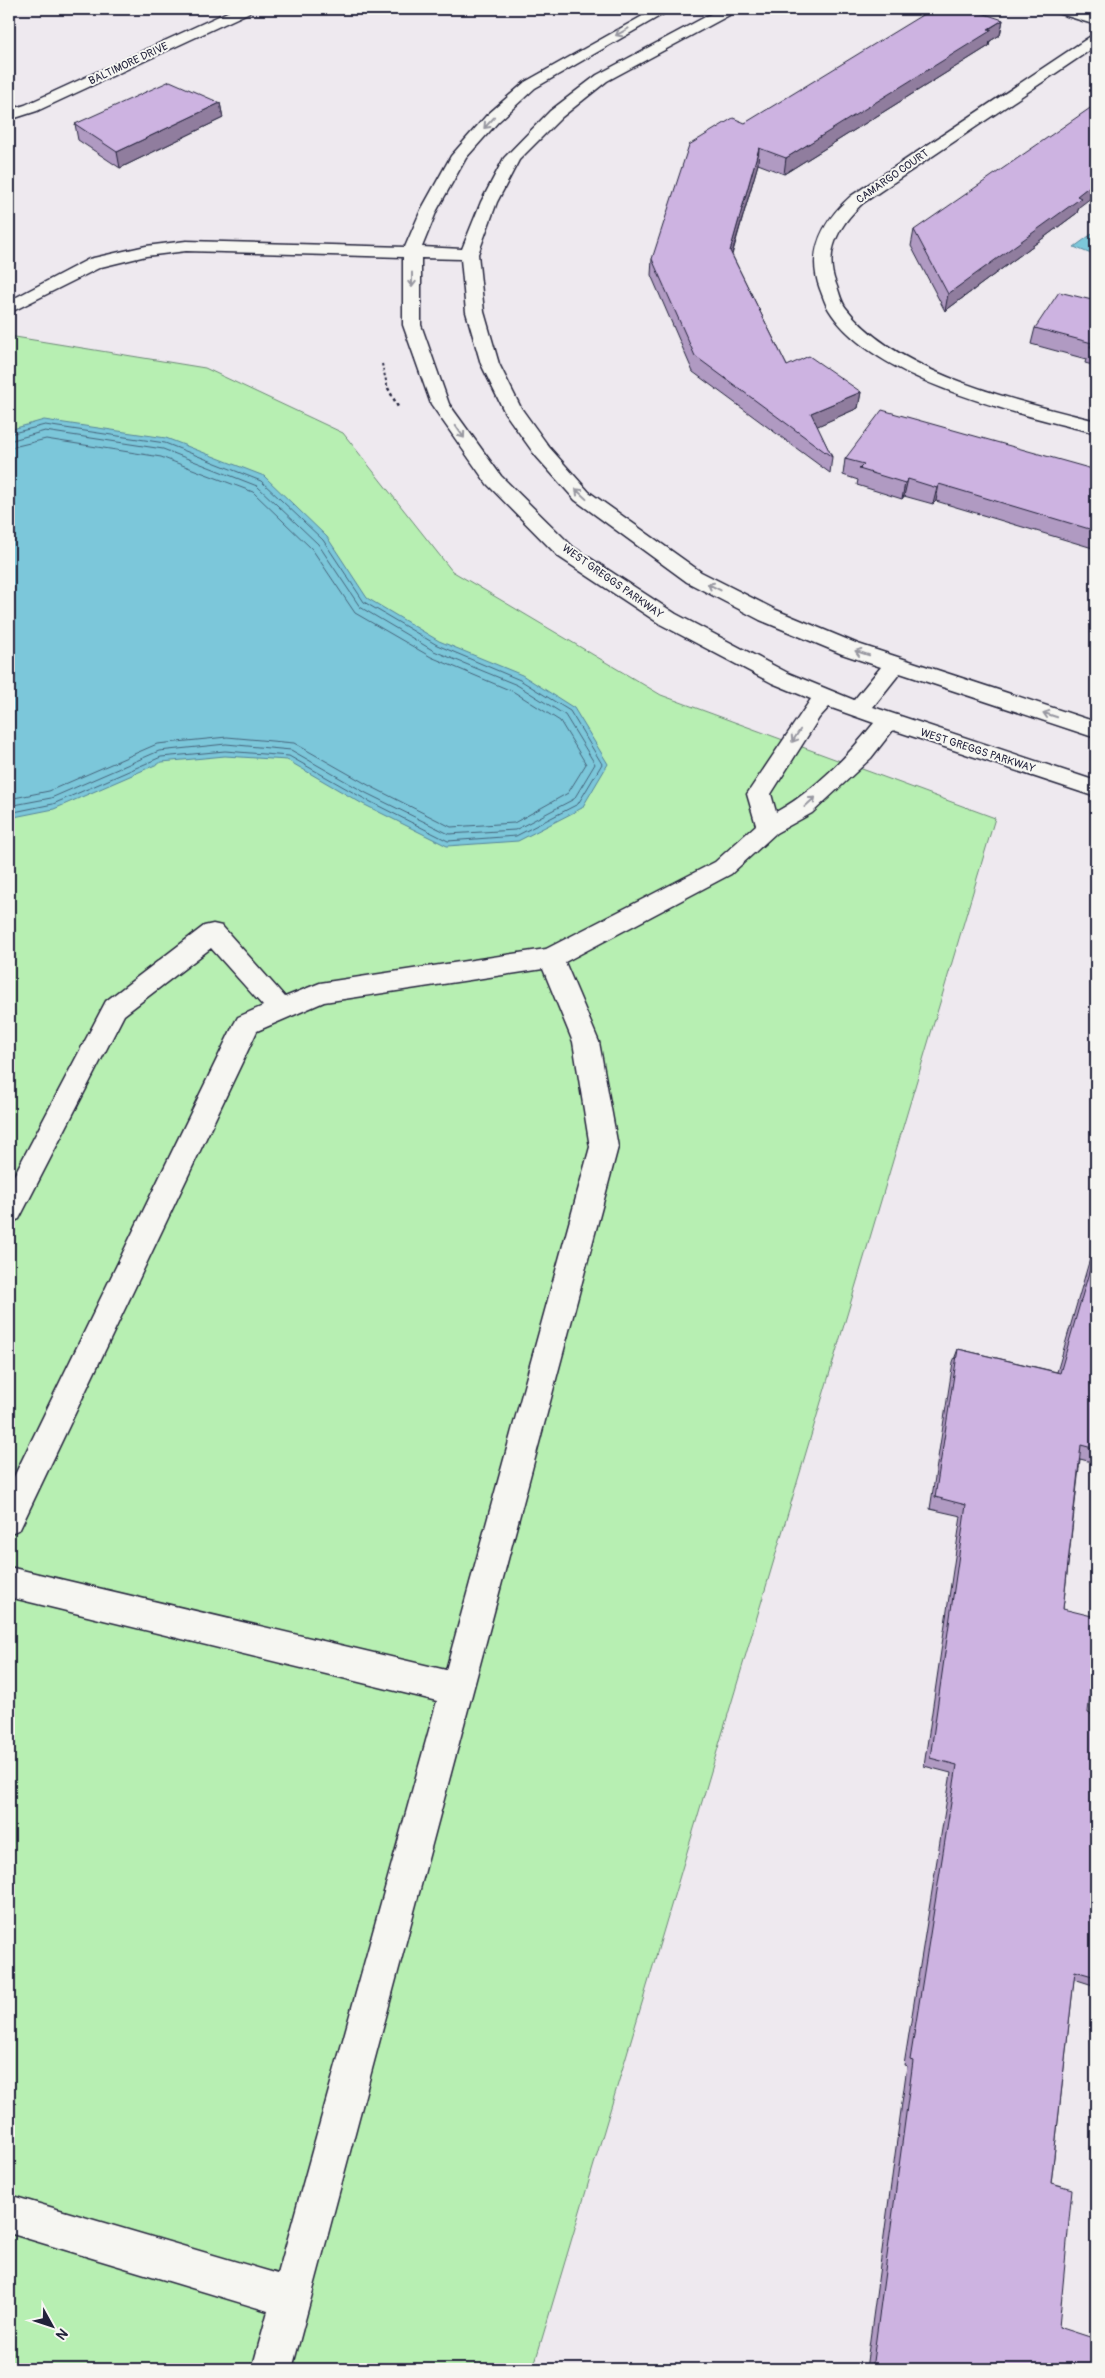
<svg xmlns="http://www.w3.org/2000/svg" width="1105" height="2378" font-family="Pangolin,sans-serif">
  <rect width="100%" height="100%" fill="#eee9ef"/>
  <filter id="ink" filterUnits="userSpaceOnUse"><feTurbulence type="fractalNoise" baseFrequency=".02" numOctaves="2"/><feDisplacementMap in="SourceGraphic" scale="10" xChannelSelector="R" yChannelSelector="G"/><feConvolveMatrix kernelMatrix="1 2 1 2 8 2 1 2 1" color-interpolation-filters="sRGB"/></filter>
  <g filter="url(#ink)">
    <path fill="#b7efb2" stroke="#6c8876" d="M 9,336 L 205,368 L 343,433 L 452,571 L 661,695 L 995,818 L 533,2369 L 9,2369 Z"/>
    <path fill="#7bc7da" stroke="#57859a" d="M 1096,231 L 1096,256 L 1074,247 Z
      M 44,420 L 166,438 L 264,476 L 327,537 L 367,598 L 439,641 L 522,675 L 574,708 L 608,764 L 582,808 L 518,841 L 447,846 L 361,803 L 287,760 L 225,756 L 162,762 L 54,809 L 9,818 L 9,430 Z"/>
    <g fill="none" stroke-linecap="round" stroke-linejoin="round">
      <path stroke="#46647b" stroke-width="1" d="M 9,434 L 45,425 L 165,443 L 261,481 L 323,540 L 364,602 L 437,645 L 520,680 L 570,711 L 602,764 L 578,804 L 516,836 L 448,841 L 363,798 L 289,756 L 225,751 L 161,757 L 53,804 L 9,813
        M 9,441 L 45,431 L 163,449 L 257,486 L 318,544 L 360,607 L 434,651 L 517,685 L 565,715 L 595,764 L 574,799 L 515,830 L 449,834 L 366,793 L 291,750 L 226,744 L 159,751 L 51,798 L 9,806
        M 9,448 L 46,439 L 161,457 L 253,492 L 312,549 L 355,613 L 431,657 L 514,692 L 560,721 L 586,764 L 568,793 L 514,823 L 451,827 L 370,786 L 294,743 L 227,737 L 157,744 L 49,791 L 9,799"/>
      <defs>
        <path id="minor" d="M 234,9 L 252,9 L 250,12 L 37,111 L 9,120 L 9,110 L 25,105 Z
          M 655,9 L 672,9 L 535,88 L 498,122 L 466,158 L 437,210 L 422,247 L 462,249 L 481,202 L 504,158 L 550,111 L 597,75 L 720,9 L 737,9 L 735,12 L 607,81 L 562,117 L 519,160 L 497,202 L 478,254 L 484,312 L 499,364 L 521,408 L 549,447 L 589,492 L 701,572 L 776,610 L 858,644 L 1096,722 L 1096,738 L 900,673 L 873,707 L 1096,781 L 1096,797 L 893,730 L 871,758 L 812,813 L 776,833 L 731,874 L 565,962 L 599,1042 L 618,1147 L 292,2369 L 252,2369 L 268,2311 L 9,2233 L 9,2195 L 278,2274 L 437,1701 L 9,1597 L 9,1567 L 446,1670 L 590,1147 L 573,1042 L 543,969 L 324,1002 L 257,1031 L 20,1529 L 9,1534 L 9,1487 L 234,1024 L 238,1017 L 263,1006 L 211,948 L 124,1015 L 19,1219 L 9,1223 L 9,1185 L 106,1001 L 204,926 L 213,924 L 222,926 L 285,997 L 320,983 L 546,949 L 715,862 L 756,825 L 747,794 L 811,699 L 772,683 L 660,624 L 559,557 L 487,484 L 431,404 L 403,325 L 403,257 L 186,251 L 146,256 L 101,267 L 9,313 L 9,301 L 89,259 L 146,246 L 186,241 L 405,247 L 421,210 L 451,156 L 486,116 L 525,82 ZM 421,258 L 461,259 L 466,312 L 481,364 L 505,413 L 535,455 L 575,500 L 687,582 L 760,620 L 842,654 L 881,667 L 854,700 L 788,673 L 676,614 L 573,547 L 501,476 L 449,404 L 421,325 ZM 829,707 L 874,723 C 847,757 814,791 776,812 L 771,794 L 819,718 Z
          M 1052,9 L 1073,9 L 1096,16 L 1096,25 L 1054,12 Z
          M 1096,35 L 1096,46 L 863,203 C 840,224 823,252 836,284 C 839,291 841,302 846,308 C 897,375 1019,401 1096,421 L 1096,433 C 1019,414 873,381 829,310 C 825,304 823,296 820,289 C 806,251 823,221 851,196 L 1091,36 Z"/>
      </defs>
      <use href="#minor" stroke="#22223b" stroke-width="3"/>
      <path stroke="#22223b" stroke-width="2" stroke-dasharray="2.5 2.5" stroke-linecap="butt" d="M 382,364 L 388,389"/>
      <path stroke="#22223b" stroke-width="2.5" stroke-dasharray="3 3" stroke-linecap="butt" d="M 388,388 L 398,407"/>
      <use href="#minor" fill="#f6f6f2" fill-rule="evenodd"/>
    </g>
    <path fill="#b09ac2" stroke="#22223b" d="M 1003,20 L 1000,35 L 990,41 L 989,46 L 784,174 L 758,164 L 732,255 L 787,366 L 861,392 L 858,408 L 817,426 L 832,457 L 830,473 L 693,372 L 651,275 L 652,259 L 745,123 Z
      M 220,103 L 223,118 L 120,168 L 78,140 L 75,124 Z
      M 1079,207 L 1077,213 L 945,311 L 911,246 L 914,230 Z
      M 1096,301 L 1096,366 L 1085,363 L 1086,359 L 1031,344 L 1035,328 Z
      M 845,459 L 1096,470 L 1096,549 L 936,501 L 933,504 L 904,496 L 902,499 L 857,485 L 858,480 L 843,475 Z
      M 1096,1238 L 1096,1463 L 1080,1459 L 1063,1609 L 1088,1713 L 1096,1716 L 1096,1986 L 1074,1979 L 1051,2183 L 1059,2327 L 1096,2369 L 866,2369 L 907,2066 L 904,2065 L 951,1773 L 924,1766 L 961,1516 L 930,1509 L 953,1362 L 958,1349 L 1057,1372 Z"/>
    <path fill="#907d9e" stroke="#22223b" d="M 1003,20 L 1000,35 L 990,41 L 989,46 L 784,174 L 786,158 Z
      M 220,103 L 223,118 L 120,168 L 117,152 Z
      M 759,148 L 758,164 L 728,267 L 730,251 Z
      M 1096,181 L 1096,194 L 1079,207 L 1077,213 L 945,311 L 948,294 Z
      M 861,392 L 858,408 L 809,430 L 811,413 Z
      M 908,479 L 904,496 L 902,499 L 905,483 Z
      M 939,484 L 936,501 L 933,504 L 937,488 Z"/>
    <path fill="#cdb3e1" stroke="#22223b" d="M 932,9 L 970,9 L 1003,20 L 988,29 L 992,30 L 786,158 L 759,148 L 730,251 L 787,366 L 809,356 L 861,392 L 811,413 L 832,457 L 695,356 L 652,259 L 689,145 L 733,118 L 745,123 Z
      M 170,81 L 220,103 L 117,152 L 75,124 Z
      M 1096,104 L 1096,181 L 1077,196 L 1081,198 L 948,294 L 914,230 Z
      M 1059,292 L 1096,301 L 1096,348 L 1090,347 L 1092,343 L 1035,328 Z
      M 882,410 L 1096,470 L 1096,531 L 939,484 L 937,488 L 908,479 L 905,483 L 859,469 L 864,464 L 845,459 Z
      M 1096,1248 L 1096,1449 L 1081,1445 L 1063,1609 L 1096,1617 L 1096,1627 L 1088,1713 L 1096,1716 L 1096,1977 L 1075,1971 L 1051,2183 L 1072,2189 L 1059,2327 L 1096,2339 L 1096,2369 L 872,2369 L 913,2061 L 910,2060 L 957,1765 L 930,1758 L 966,1505 L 935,1497 L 958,1349 L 1060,1373 Z"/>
    <defs><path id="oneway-shaft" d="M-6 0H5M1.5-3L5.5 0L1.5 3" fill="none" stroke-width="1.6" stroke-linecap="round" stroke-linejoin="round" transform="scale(1.25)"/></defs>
    <g stroke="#9797a0">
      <use href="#oneway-shaft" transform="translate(622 32) rotate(151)"/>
      <use href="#oneway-shaft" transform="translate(489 123) rotate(133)"/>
      <use href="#oneway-shaft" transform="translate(412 280) rotate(90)"/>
      <use href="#oneway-shaft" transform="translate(460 432) rotate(55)"/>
      <use href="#oneway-shaft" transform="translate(581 494) rotate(-137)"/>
      <use href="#oneway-shaft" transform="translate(714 587) rotate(-153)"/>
      <use href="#oneway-shaft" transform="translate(862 653) rotate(-162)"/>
      <use href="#oneway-shaft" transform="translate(1050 715) rotate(-162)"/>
      <use href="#oneway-shaft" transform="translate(796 736) rotate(123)"/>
      <use href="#oneway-shaft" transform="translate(810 802) rotate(-42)"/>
    </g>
  </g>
  <g text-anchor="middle" stroke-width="4" stroke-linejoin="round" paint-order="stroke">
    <g font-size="11" fill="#22223b" stroke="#f6f6f2">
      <text transform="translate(128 63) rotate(-25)" y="4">BALTIMORE DRIVE</text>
      <text transform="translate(892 176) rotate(-35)" y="4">CAMARGO COURT</text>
      <text transform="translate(613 581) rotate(35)" y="4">WEST GREGGS PARKWAY</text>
      <text transform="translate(978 750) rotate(18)" y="4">WEST GREGGS PARKWAY</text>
    </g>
  </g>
  <rect width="1105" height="2378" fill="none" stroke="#f6f6f2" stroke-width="30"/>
  <rect x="15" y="15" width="1075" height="2348" fill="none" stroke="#22223b" stroke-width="2" filter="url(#ink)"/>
  <g transform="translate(52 2326) rotate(130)" stroke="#f6f6f2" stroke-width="4" paint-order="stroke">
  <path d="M0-4L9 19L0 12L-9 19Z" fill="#22223b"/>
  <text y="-8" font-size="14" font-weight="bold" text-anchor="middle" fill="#22223b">N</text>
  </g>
</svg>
